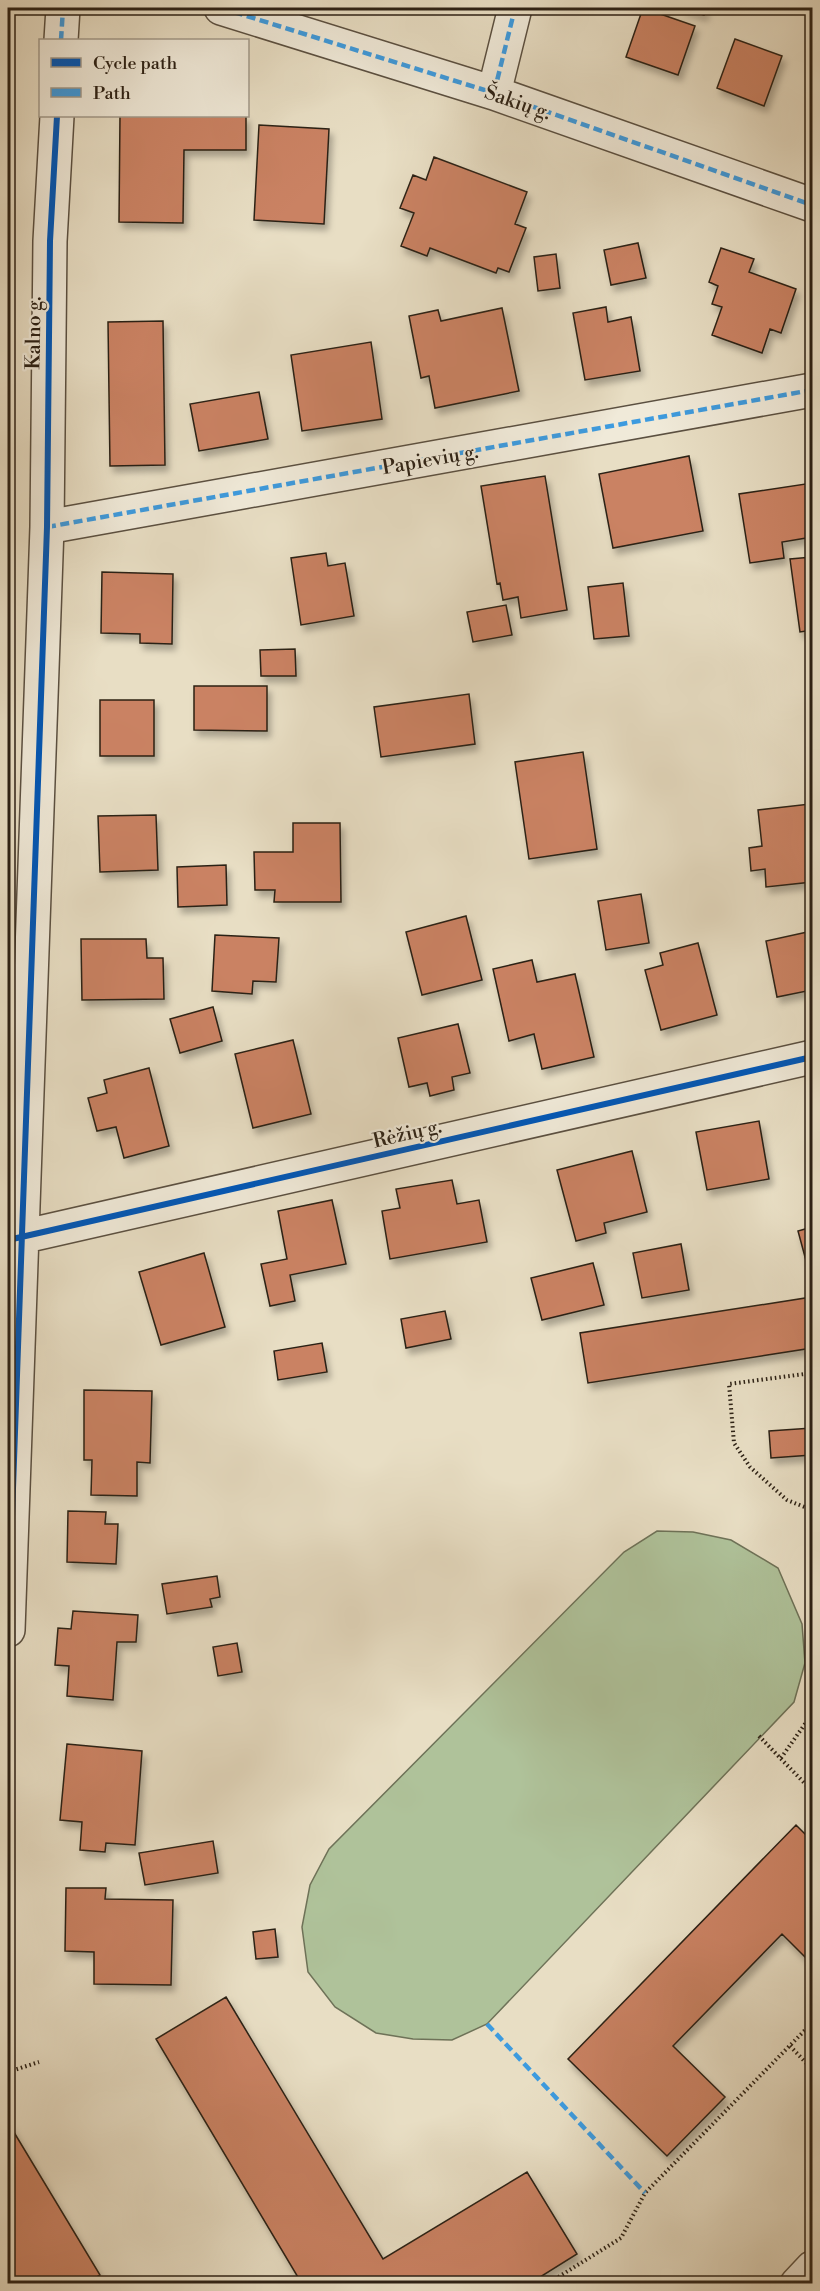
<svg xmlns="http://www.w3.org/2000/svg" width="820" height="2291" font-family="'Libre Bodoni',serif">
  <defs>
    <filter id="shadow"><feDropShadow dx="3.5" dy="6" stdDeviation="3" flood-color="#0004"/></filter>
  </defs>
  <rect width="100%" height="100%" fill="#e8dec4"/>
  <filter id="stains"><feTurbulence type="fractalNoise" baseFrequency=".00333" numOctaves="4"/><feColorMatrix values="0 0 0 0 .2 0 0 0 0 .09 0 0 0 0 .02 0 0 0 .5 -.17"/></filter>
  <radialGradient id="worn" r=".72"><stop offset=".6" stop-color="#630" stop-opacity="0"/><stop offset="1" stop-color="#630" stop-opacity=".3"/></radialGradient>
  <path fill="#afc29a" stroke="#6e7258" stroke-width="1.5" d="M 657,1531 L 693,1532 L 731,1540 L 778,1568 L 802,1624 L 805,1663 L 794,1702 L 487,2024 L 452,2040 L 413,2039 L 376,2033 L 335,2007 L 308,1972 L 302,1927 L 310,1885 L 329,1849 L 624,1552 Z"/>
  <path fill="#ca8263" stroke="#2c2115" stroke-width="1.5" filter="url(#shadow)" d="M 643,8 L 695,26 L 678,75 L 626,57 Z
    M 680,8 L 706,8 L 704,15 Z
    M 735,39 L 782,56 L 764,106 L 717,88 Z
    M 120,116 L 246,116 L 246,150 L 184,150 L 183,223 L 119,222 Z
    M 259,125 L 329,129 L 324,224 L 254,220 Z
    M 434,157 L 527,192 L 515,224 L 526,228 L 509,272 L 498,268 L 496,273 L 430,248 L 427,256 L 401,246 L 414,213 L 400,208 L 413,175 L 426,180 Z
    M 638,243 L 646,278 L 611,285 L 604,250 Z
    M 721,248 L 754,259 L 749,272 L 796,289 L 781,333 L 770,329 L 762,353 L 712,335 L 722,307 L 712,304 L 718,286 L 709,282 Z
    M 556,254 L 560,288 L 538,291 L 534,257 Z
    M 606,307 L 608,322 L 631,317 L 640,371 L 585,380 L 573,313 Z
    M 502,308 L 519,391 L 435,408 L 429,376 L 421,378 L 409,316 L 438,310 L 441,321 Z
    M 163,321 L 165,465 L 110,466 L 108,322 Z
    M 371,342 L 382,419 L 302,431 L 291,355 Z
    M 259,392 L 268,439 L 199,451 L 190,404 Z
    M 689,456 L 703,531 L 613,548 L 599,474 Z
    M 545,476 L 567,610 L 521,618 L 518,597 L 503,600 L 500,583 L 497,584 L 481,486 Z
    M 812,483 L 812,537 L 782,542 L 784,558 L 750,563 L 739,494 Z
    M 326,553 L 328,566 L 345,563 L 354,616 L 301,625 L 291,558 Z
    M 812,557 L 812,630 L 800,632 L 790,559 Z
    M 102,572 L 173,574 L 172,644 L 140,643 L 140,634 L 101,633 Z
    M 623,583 L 629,636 L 594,639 L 588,587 Z
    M 506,605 L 512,635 L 473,642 L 467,612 Z
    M 295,649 L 296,676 L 261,676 L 260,650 Z
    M 194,686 L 267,686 L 267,731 L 194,730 Z
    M 469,694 L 475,744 L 381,757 L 374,707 Z
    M 100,700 L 154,700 L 154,756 L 100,756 Z
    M 583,752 L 597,849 L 529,859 L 515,762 Z
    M 810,804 L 812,824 L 812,882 L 766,887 L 765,869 L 751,871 L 749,848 L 762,846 L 758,810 Z
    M 156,815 L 158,870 L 100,872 L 98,816 Z
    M 293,823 L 340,823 L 341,902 L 274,902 L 275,890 L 255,890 L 254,852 L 293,852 Z
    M 226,865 L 227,905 L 178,907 L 177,867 Z
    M 641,894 L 649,943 L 606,950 L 598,901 Z
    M 466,916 L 482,980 L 422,995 L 406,932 Z
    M 812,931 L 812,990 L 777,997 L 766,941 Z
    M 215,935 L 279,938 L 276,982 L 253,981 L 252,994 L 212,991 Z
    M 81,939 L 146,939 L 147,958 L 163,958 L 164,999 L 82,1000 Z
    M 698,943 L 717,1015 L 661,1030 L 645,970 L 663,965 L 660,953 Z
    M 532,960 L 537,982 L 575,974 L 594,1057 L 542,1069 L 534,1034 L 509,1041 L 493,969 Z
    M 213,1007 L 222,1041 L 180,1053 L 170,1019 Z
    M 458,1024 L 470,1073 L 452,1077 L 454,1090 L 430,1096 L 427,1083 L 409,1087 L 398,1038 Z
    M 293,1040 L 311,1114 L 253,1128 L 235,1054 Z
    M 149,1068 L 169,1146 L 124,1158 L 116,1127 L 97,1131 L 88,1098 L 107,1093 L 104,1080 Z
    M 759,1121 L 769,1179 L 707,1190 L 696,1132 Z
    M 632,1151 L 647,1212 L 604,1223 L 606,1233 L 576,1241 L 557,1170 Z
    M 452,1180 L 457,1204 L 479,1200 L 487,1242 L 390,1259 L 382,1211 L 400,1208 L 396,1189 Z
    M 332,1200 L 346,1264 L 290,1275 L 295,1301 L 270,1306 L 261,1264 L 287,1259 L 278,1211 Z
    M 812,1227 L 812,1267 L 808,1268 L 798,1231 Z
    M 681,1244 L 689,1290 L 642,1298 L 633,1253 Z
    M 204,1253 L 225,1327 L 161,1345 L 139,1272 Z
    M 593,1263 L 604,1305 L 542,1320 L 531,1278 Z
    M 812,1297 L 812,1348 L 588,1383 L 580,1333 Z
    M 445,1311 L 451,1339 L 406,1348 L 401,1319 Z
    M 322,1343 L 327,1372 L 278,1380 L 274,1351 Z
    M 84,1390 L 152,1391 L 150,1463 L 137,1462 L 137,1496 L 91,1495 L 92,1460 L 84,1460 Z
    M 812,1428 L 812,1455 L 771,1458 L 769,1431 Z
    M 68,1511 L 106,1512 L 105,1524 L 118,1524 L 116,1564 L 67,1562 Z
    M 217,1576 L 220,1597 L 210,1599 L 212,1607 L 167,1614 L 162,1584 Z
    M 73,1611 L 138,1615 L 136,1642 L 117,1642 L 113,1700 L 67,1696 L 69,1666 L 55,1665 L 58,1628 L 71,1629 Z
    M 237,1643 L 242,1672 L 218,1676 L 213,1647 Z
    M 67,1744 L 142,1751 L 135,1845 L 106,1843 L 105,1852 L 80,1850 L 82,1822 L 60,1820 Z
    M 796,1825 L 812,1841 L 812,1964 L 782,1934 L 673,2046 L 725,2097 L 667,2156 L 568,2059 Z
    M 213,1841 L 218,1873 L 145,1885 L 139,1853 Z
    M 66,1888 L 106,1888 L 105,1899 L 173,1900 L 171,1985 L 94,1984 L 94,1952 L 65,1951 Z
    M 275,1929 L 278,1957 L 256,1959 L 253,1932 Z
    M 226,1997 L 383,2259 L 527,2172 L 577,2254 L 529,2284 L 302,2284 L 156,2039 Z
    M 9,2124 L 100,2275 L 88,2282 L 89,2284 L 8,2284 Z"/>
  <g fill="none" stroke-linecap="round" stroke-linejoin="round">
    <defs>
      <path id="minor" d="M 221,8 L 494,93 L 812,205
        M 61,40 L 63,8
        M 494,93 L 515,8
        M 47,527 L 812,390
        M 8,1240 L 812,1057
        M 8,1630 L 47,527 L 50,241 L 57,116
        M 797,2284 L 812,2268"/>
    </defs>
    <use href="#minor" stroke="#5b5041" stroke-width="36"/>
    <path stroke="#2c2115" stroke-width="4" stroke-dasharray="1.5 3" stroke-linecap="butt" d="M 812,1373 L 729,1384 L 734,1443 L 750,1467 L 787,1500 L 812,1510
      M 759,1736 L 812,1791
      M 781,1758 L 812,1714
      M 790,2046 L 812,2069
      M 8,2072 L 39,2062
      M 547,2284 L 621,2238 L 645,2193 L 812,2023"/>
    <use href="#minor" stroke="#f0ead9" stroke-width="33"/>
    <path stroke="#3d9bdf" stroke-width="4.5" stroke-dasharray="9 4.5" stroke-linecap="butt" d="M 221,8 L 494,93 L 812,205
      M 61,40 L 63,8
      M 494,93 L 515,8
      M 47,527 L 812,390
      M 487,2024 L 645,2193
      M 797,2284 L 812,2268"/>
    <defs>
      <path id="cycleway" d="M 8,1240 L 812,1057
        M 8,1630 L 47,527 L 50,241 L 57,116"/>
    </defs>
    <use href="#cycleway" stroke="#f0ead9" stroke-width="10"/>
    <use href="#cycleway" stroke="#0057b8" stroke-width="6"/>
  </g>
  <g text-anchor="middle" stroke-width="4.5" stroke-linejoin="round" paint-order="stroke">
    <g font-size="20" fill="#2c2115" stroke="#f0ead9">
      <text transform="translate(518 102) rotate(19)" y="7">Šakių g.</text>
      <text transform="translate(33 333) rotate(-89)" y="7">Kalno g.</text>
      <text transform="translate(430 459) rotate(-10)" y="7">Papievių g.</text>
      <text transform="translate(407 1133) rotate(-13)" y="7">Rėžių g.</text>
    </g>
  </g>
  <rect width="820" height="2291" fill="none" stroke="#e8dec4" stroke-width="30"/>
  <rect x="9" y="9" width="802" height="2273" fill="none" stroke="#2c2115" stroke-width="3"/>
  <rect x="15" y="15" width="790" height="2261" fill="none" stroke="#2c2115" stroke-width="1.5"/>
  <rect x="39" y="39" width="210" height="78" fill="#f0ead9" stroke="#a29a8b" stroke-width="1.5"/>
  <rect x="51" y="58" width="30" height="9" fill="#0057b8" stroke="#a29a8b" stroke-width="1.5"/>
  <text x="93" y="69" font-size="18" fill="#2c2115">Cycle path</text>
  <rect x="51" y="88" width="30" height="9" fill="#3d9bdf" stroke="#a29a8b" stroke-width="1.5"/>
  <text x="93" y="99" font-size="18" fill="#2c2115">Path</text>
  <rect width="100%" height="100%" filter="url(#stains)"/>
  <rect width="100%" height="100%" fill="url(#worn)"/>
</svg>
